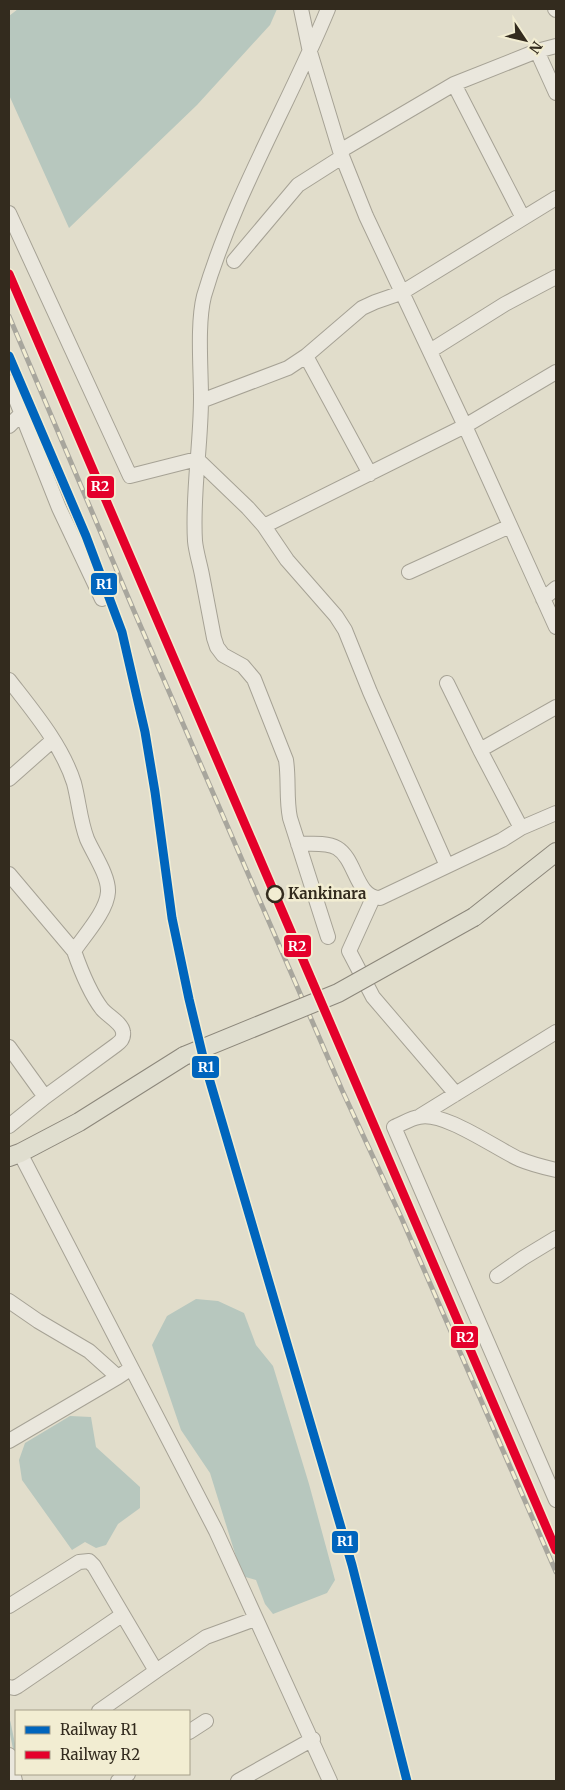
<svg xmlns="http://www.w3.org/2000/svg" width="565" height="1790" font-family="Merriweather,serif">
  <rect width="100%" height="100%" fill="#e1ddcb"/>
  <path fill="#b7c7be" d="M 18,9 L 277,9 L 270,25 L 197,105 L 69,228 L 9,95 L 9,16 Z
    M 196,1299 L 218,1301 L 244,1313 L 256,1345 L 273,1366 L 309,1484 L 335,1580 L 327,1593 L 273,1614 L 265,1604 L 256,1580 L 242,1576 L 210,1473 L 181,1430 L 152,1345 L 167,1316 Z
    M 70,1416 L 91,1417 L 96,1447 L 140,1487 L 140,1508 L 118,1524 L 106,1545 L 96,1548 L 85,1542 L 72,1550 L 22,1480 L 19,1460 L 25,1443 Z"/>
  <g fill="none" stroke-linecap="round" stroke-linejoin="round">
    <path stroke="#b7c7be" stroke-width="3" d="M 9,1722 L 16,1756"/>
    <defs>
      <path id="minor" d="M 301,9 L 310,52 L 340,151 L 366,216 L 465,426 L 556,627
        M 555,9 L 556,10
        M 537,51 L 556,93
        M 454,84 L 523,218
        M 340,151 L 454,84 L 537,51 L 556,46
        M 9,213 L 130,476 L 197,459 L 248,508 L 264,526 L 287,560 L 336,616 L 345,630 L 370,692 L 447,866
        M 234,261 L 298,185 L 342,157
        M 430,351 L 505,304 L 556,277
        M 306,356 L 370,474
        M 9,382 L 59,508 L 102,599
        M 201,401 L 288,368 L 306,356 L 362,308 L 375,302 L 401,293 L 556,198
        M 9,426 L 21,414
        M 264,526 L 465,426 L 556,372
        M 409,572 L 510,526
        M 543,599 L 556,588
        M 9,680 C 33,711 62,745 74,783 C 79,802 80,821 87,839 C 93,853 109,876 108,892 C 107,911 84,936 74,951 C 81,971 89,992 102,1009 C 108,1016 122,1023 123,1032 C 124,1039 120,1042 116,1045 L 45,1097 L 9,1126
        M 447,683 L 480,750 L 556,707
        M 9,779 L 53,740
        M 521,828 L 556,813
        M 298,844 C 309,844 327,842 337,848 C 356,859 356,898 380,898 L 502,840 L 521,828 L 480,750
        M 9,874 L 74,951
        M 373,898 L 349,951 L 373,997 L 456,1094
        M 328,937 L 290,818 C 286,799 289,779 286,760 L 254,679 L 243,666 L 223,655 L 217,647 L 214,638 C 210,617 206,596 202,575 C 200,564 196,552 195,541 C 192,493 201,446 201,398 C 201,368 197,324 204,296 C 233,197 289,104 328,9
        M 9,1047 L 45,1097
        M 420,1116 L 556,1032
        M 20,1153 L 216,1531 L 330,1781
        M 556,1170 C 543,1167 531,1164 519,1159 C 495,1148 444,1111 419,1117 C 411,1118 402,1124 394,1127 L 556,1500
        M 497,1276 L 523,1258 L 556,1238
        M 9,1301 L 38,1321 L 89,1351 L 118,1377 L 130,1369
        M 9,1441 L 118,1377
        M 9,1606 L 79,1562 L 89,1561 L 94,1566 L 156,1671 L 99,1711
        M 156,1671 L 206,1637 L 255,1619
        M 9,1687 L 14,1688 L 18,1686 L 122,1615
        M 189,1732 L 206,1721
        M 9,1755 L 15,1781
        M 118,1781 L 128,1774
        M 238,1781 L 313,1739"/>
      <path id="major" d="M 474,917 L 556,852
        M 9,1157 L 20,1153 L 79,1122 L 184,1056"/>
    </defs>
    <use href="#minor" stroke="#a6a295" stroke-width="16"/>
    <use href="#major" stroke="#8c877b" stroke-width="20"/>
    <use href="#minor" stroke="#eae7dd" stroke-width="14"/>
    <use href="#major" stroke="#e0decf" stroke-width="18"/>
    <defs>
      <path id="rail" d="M 9,316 L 134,611 L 342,1090 L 401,1217 L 556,1572
        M 9,356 L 86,536 L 122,632 L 145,732 L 155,792 L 172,918 L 189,999 L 204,1061 L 352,1565 L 407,1781"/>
    </defs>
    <use href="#rail" stroke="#a8a69d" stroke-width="5"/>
    <use href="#rail" stroke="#f2edd2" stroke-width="3" stroke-dasharray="9" stroke-linecap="butt"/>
    <defs>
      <path id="major-bridge" d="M 184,1056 L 338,993 L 474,917"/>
    </defs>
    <use href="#major-bridge" stroke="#8c877b" stroke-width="20" stroke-linecap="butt"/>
    <use href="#major-bridge" stroke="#e0decf" stroke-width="18"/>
    <defs>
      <path id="rail-1" d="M 9,356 L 86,536 L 122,632 L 145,732 L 155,792 L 172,918 L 189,999 L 204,1061 L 352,1565 L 407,1781"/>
      <path id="rail-2" d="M 9,274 L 556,1550"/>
    </defs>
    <use href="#rail-1" stroke="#f2edd2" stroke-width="12"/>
    <use href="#rail-2" stroke="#f2edd2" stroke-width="12"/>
    <use href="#rail-1" stroke="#0065bd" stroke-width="9"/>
    <use href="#rail-2" stroke="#e4002b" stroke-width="9"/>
  </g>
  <circle fill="#f2edd2" stroke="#332b1e" stroke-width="2.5" cx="275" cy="894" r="8"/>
  <g text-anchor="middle" stroke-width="5" stroke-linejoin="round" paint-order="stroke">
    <g font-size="15" font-weight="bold" fill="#332b1e" stroke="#f2edd2" text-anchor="start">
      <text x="288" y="899">Kankinara</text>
    </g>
  </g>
  <g stroke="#f2edd2" stroke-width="2">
    <rect x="86" y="475" width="29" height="24" rx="5" fill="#e4002b"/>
    <rect x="90" y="572" width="28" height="24" rx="5" fill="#0065bd"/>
    <rect x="283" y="934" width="29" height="24" rx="5" fill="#e4002b"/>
    <rect x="191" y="1055" width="29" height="24" rx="5" fill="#0065bd"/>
    <rect x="450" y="1325" width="29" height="24" rx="5" fill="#e4002b"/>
    <rect x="331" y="1530" width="28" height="24" rx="5" fill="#0065bd"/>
  </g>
  <g font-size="14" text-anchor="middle" font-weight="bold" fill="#fff">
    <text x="100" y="491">R2</text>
    <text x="104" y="589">R1</text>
    <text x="297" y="951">R2</text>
    <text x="206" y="1072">R1</text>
    <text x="465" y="1342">R2</text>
    <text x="345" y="1546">R1</text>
  </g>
  <rect width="565" height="1790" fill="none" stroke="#332b1e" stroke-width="20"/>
  <rect x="15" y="1710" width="175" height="65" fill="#f2edd2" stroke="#a69f8a"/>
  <rect x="25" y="1726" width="25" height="8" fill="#0065bd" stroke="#a69f8a"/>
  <text x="60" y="1735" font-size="15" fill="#332b1e">Railway R1</text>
  <rect x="25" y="1751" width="25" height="8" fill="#e4002b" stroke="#a69f8a"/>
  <text x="60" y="1760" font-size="15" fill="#332b1e">Railway R2</text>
  <g transform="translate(525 40) rotate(125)" stroke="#f2edd2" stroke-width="4" paint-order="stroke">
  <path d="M0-4L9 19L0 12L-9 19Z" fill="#332b1e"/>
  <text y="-8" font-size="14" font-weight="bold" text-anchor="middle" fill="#332b1e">N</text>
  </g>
</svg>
